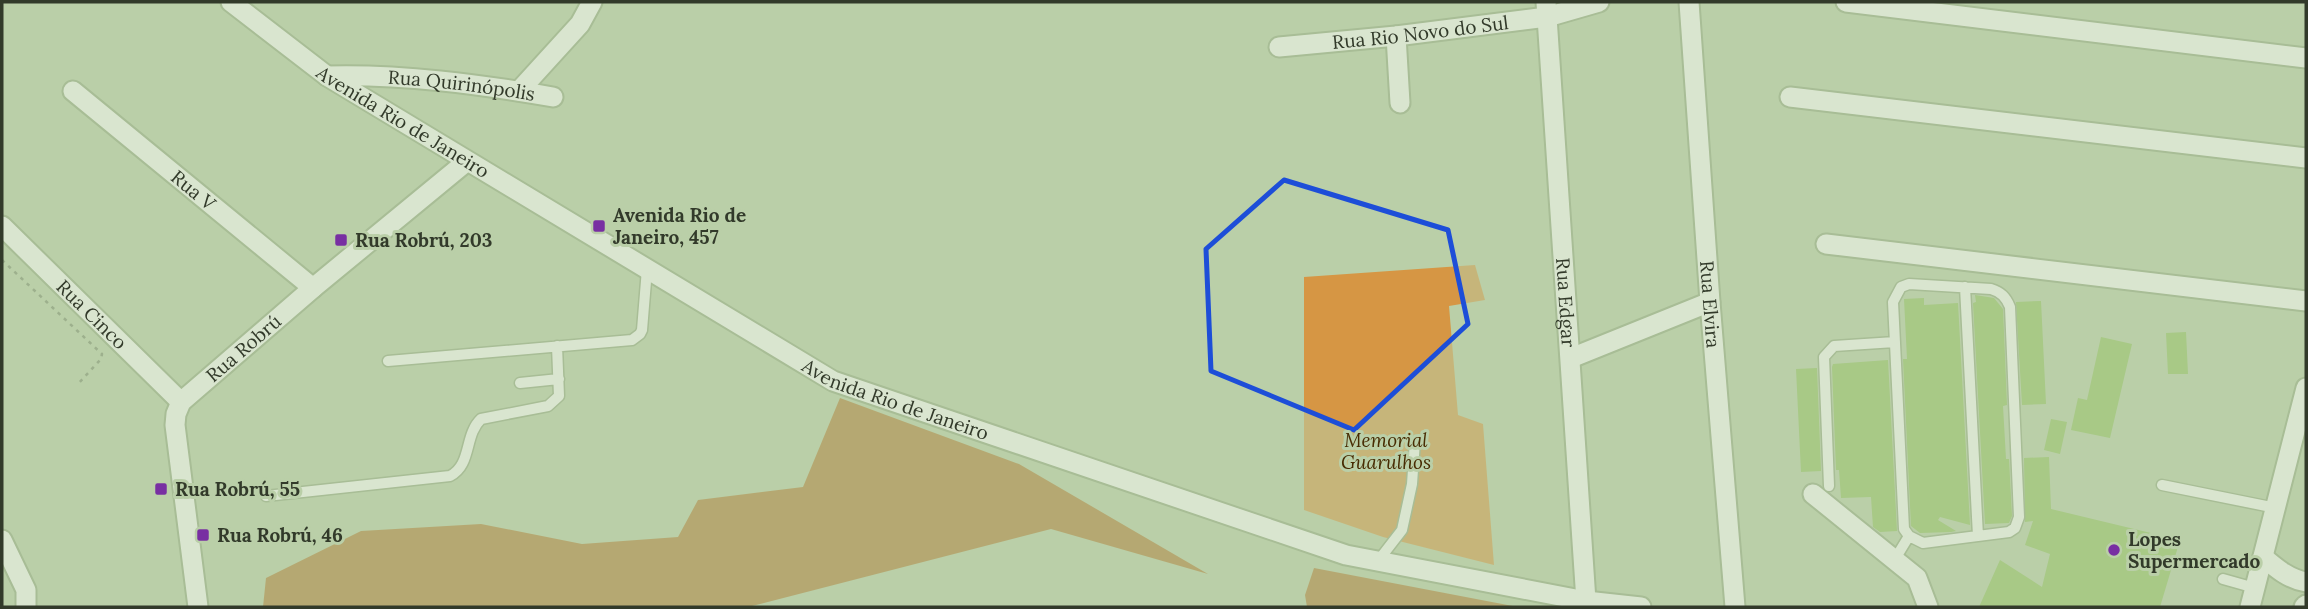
<svg xmlns="http://www.w3.org/2000/svg" width="2308" height="609" font-family="Lora,serif">
  <rect width="100%" height="100%" fill="#bacfa8"/>
  <path fill="#d69644" d="M 1475,265 L 1485,300 L 1449,306 L 1458,415 L 1483,424 L 1494,565 L 1383,537 L 1304,510 L 1304,277 Z"/>
  <path fill="#b07932" d="M 840,398 L 1019,464 L 1208,574 L 1051,529 L 748,607 L 263,607 L 266,578 L 361,531 L 481,524 L 582,544 L 678,537 L 698,500 L 803,487 Z
    M 1314,568 L 1518,607 L 1307,607 L 1305,595 Z"/>
  <path fill="#92c05e" d="M 1975,295 L 1994,298 L 2003,309 L 2007,405 L 2003,406 L 2006,459 L 2009,459 L 2012,516 L 2009,523 L 1985,524 L 1973,303 L 1976,302 Z
    M 1924,298 L 1924,305 L 1958,303 L 1970,525 L 1940,517 L 1938,520 L 1956,531 L 1951,532 L 1920,533 L 1911,526 L 1903,359 L 1907,359 L 1904,299 Z
    M 2041,301 L 2046,404 L 2022,405 L 2016,302 Z
    M 2186,332 L 2188,374 L 2168,374 L 2166,333 Z
    M 2101,337 L 2132,344 L 2110,438 L 2071,430 L 2078,398 L 2087,400 Z
    M 1888,360 L 1897,531 L 1880,532 L 1873,527 L 1871,497 L 1841,498 L 1839,470 L 1836,470 L 1832,367 L 1833,364 Z
    M 1817,368 L 1821,471 L 1801,472 L 1796,369 Z
    M 2051,419 L 2067,422 L 2060,454 L 2044,450 Z
    M 2049,457 L 2051,509 L 2180,540 L 2160,607 L 1979,607 L 2000,560 L 2042,587 L 2050,554 L 2025,545 L 2033,521 L 2025,522 L 2024,458 Z"/>
  <g fill="none" stroke-linecap="round" stroke-linejoin="round">
    <defs>
      <path id="service" d="M 1909,284 L 1991,289 C 2001,292 2006,297 2010,307 L 2019,517 L 2015,528 L 2009,532 L 1923,543 L 1909,536 L 1904,529 L 1893,302 L 1901,287 Z
        M 1965,287 L 1978,536
        M 388,361 L 632,340 L 640,334 L 642,330 L 647,269
        M 520,383 L 559,379
        M 2162,485 L 2276,508
        M 1829,486 L 1824,357 L 1834,346 L 1895,342
        M 266,496 L 450,476 C 472,465 464,435 481,419 L 548,406 L 559,396 L 557,346
        M 1895,559 L 1909,536
        M 1378,561 L 1402,530 L 1412,484 L 1415,441
        M 2223,579 L 2255,588"/>
      <g id="minor">
        <path id="s1" d="M 231,2 L 327,76 L 833,381 L 1346,555 L 1586,601 L 1641,607"/>
        <path id="s2" d="M 1546,2 L 1586,601"/>
        <path id="s3" d="M 1689,2 L 1710,302 L 1735,607"/>
        <path d="M 1846,2 L 2306,58"/>
        <path d="M 1396,36 L 1400,103"/>
        <path id="s4" d="M 1279,47 L 1396,36 L 1547,17 L 1599,2"/>
        <path id="s5" d="M 327,76 C 402,74 478,84 553,97"/>
        <path id="s6" d="M 73,91 L 313,288"/>
        <path d="M 519,91 L 580,24 L 592,2"/>
        <path d="M 1790,97 L 2306,158"/>
        <path id="s7" d="M 2,226 L 181,402"/>
        <path d="M 1826,244 L 2306,301"/>
        <path d="M 1571,358 L 1710,302"/>
        <path d="M 1813,494 L 1917,578 L 1928,607"/>
        <path d="M 2,540 L 26,590 L 26,607"/>
        <path d="M 2263,557 C 2277,569 2289,579 2306,582"/>
        <path id="s8" d="M 198,607 L 175,425 L 176,414 L 181,402 L 313,288 L 466,162"/>
        <path d="M 2250,607 L 2306,388"/>
        <path d="M 2304,607 L 2306,605"/>
      </g>
    </defs>
    <use href="#service" stroke="#92a680" stroke-width="13"/>
    <use href="#minor" stroke="#92a680" stroke-width="23"/>
    <path stroke="#7a896d" stroke-width="2.5" stroke-dasharray="3.5 5" stroke-linecap="butt" d="M 2,260 L 102,354 L 101,359 L 78,384"/>
    <use href="#service" stroke="#fff" stroke-width="10"/>
    <use href="#minor" stroke="#fff" stroke-width="19"/>
  </g>
  <path d="M0 0H2308V609H0ZM 1284,180 L 1448,230 L 1468,324 L 1354,430 L 1211,371 L 1206,249 Z" fill="#bacfa8" fill-opacity=".55" fill-rule="evenodd"/>
  <path fill="none" stroke="#1d4ed8" stroke-width="5" stroke-linejoin="round" d="M 1284,180 L 1448,230 L 1468,324 L 1354,430 L 1211,371 L 1206,249 Z"/>
  <g fill="#782fa2" stroke="#bacfa8" stroke-width="2.5">
    <rect x="592" y="219" width="14" height="14" rx="3.5"/>
    <rect x="334" y="233" width="14" height="14" rx="3.5"/>
    <rect x="154" y="482" width="14" height="14" rx="3.5"/>
    <rect x="196" y="528" width="14" height="14" rx="3.5"/>
    <circle cx="2114" cy="550" r="7"/>
  </g>
  <g text-anchor="middle" stroke-width="6" stroke-linejoin="round" paint-order="stroke">
    <g font-size="19" fill="#323a2a" stroke="#bacfa8">
      <text dy="7" stroke="none"><textPath href="#s4" startOffset="142">Rua Rio Novo do Sul</textPath></text>
      <text dy="7" stroke="none"><textPath href="#s5" startOffset="135">Rua Quirinópolis</textPath></text>
      <text dy="7" stroke="none"><textPath href="#s1" startOffset="210">Avenida Rio de Janeiro</textPath></text>
      <text dy="7" stroke="none"><textPath href="#s6" startOffset="156">Rua V</textPath></text>
      <text dy="7" stroke="none"><textPath href="#s2" startOffset="301">Rua Edgar</textPath></text>
      <text dy="7" stroke="none"><textPath href="#s3" startOffset="303">Rua Elvira</textPath></text>
      <text dy="7" stroke="none"><textPath href="#s7" startOffset="126">Rua Cinco</textPath></text>
      <text dy="7" stroke="none"><textPath href="#s8" startOffset="290">Rua Robrú</textPath></text>
      <text dy="7" stroke="none"><textPath href="#s1" startOffset="777">Avenida Rio de Janeiro</textPath></text>
    </g>
    <g font-size="19" font-weight="bold" fill="#323a2a" stroke="#bacfa8" text-anchor="start">
      <text x="613" y="222">Avenida Rio de<tspan x="613" dy="22">Janeiro, 457</tspan></text>
      <text x="355" y="247">Rua Robrú, 203</text>
      <text x="175" y="496">Rua Robrú, 55</text>
      <text x="217" y="542">Rua Robrú, 46</text>
      <text x="2128" y="546">Lopes<tspan x="2128" dy="22">Supermercado</tspan></text>
    </g>
    <g font-size="19" font-style="italic" fill="#482c03" stroke="#bacfa8">
      <text x="1386" y="447">Memorial<tspan x="1386" dy="22">Guarulhos</tspan></text>
    </g>
  </g>
  <rect width="2308" height="609" fill="none" stroke="#323a2a" stroke-width="7"/>
</svg>
